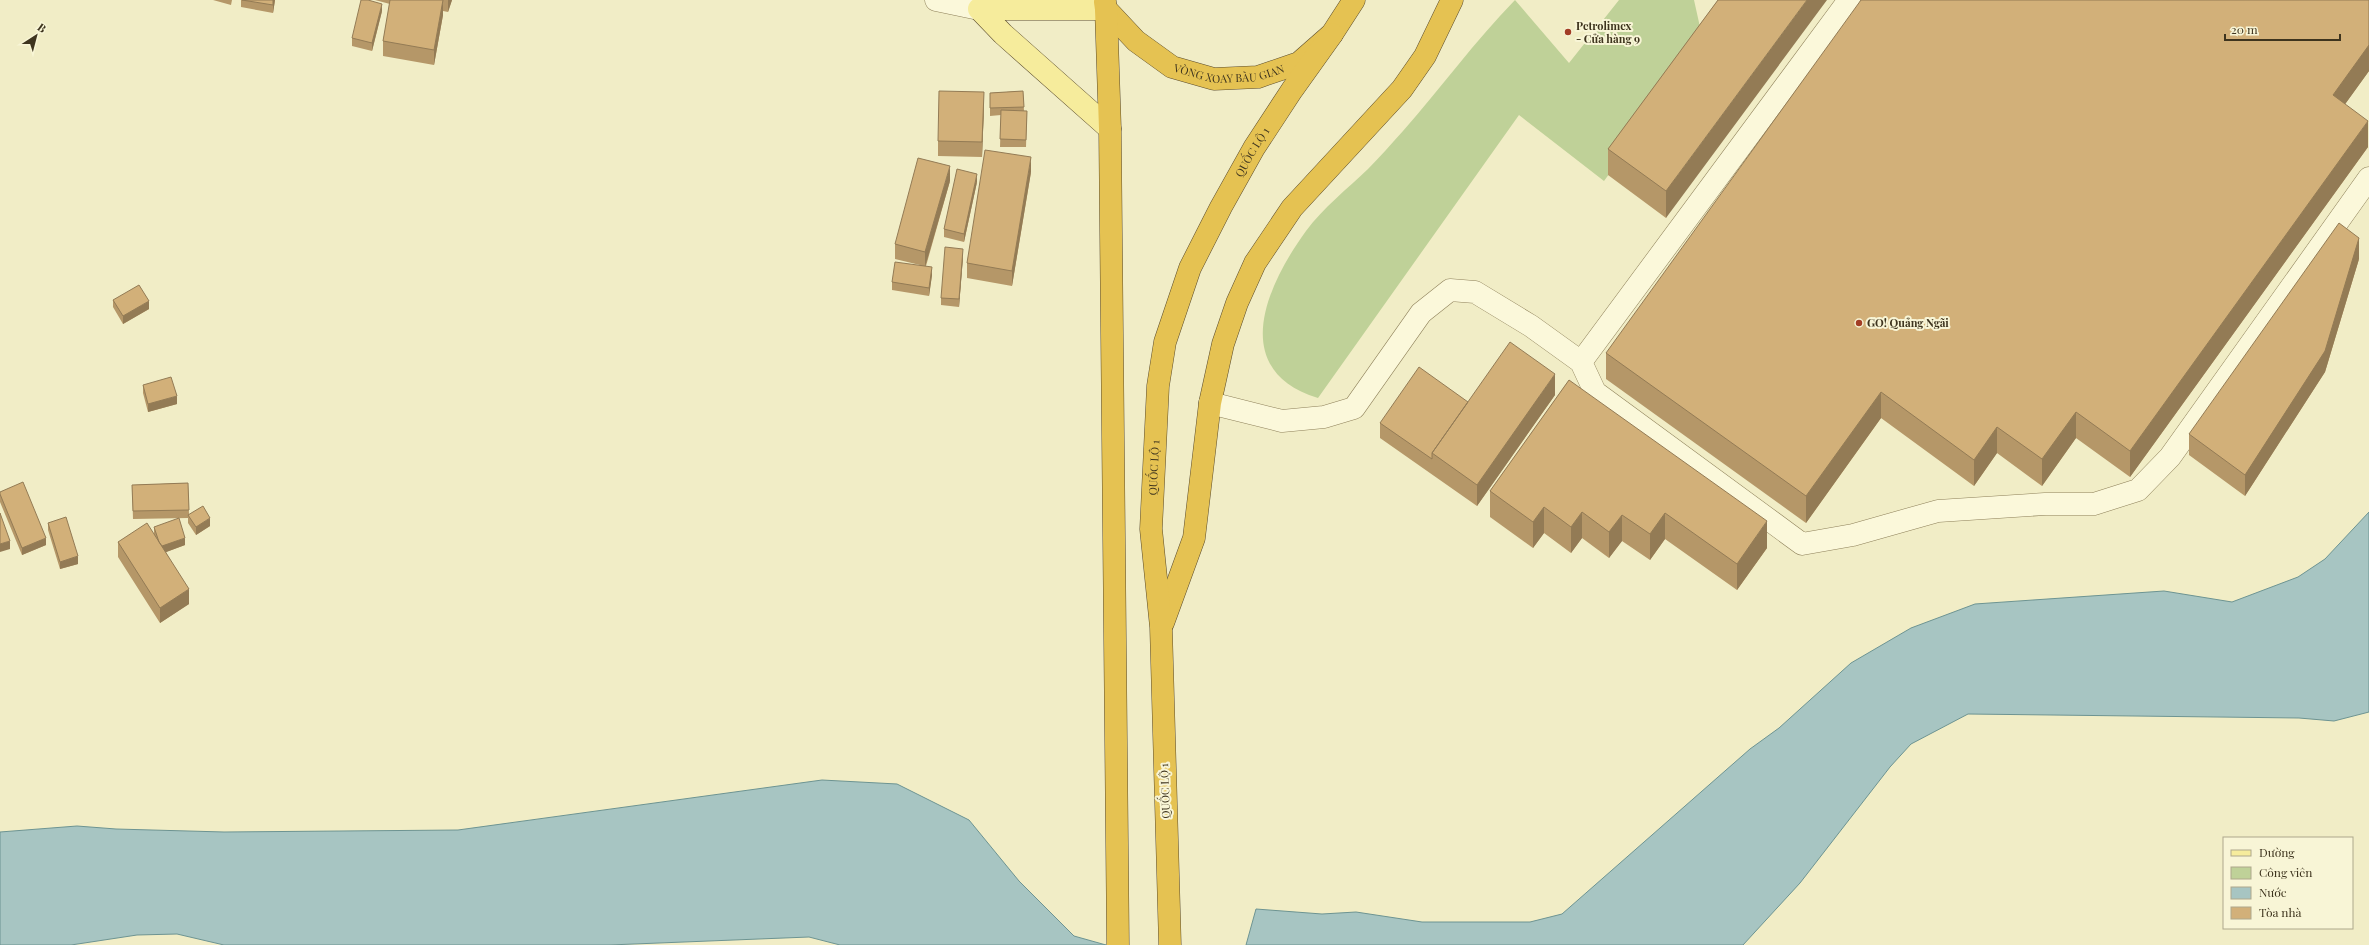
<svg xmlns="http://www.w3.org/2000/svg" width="2369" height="945" font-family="'Playfair Display',serif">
  <rect width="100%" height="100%" fill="#f1edc6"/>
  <path fill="#bfd198" d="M 1515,0 L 1569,63 L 1619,0 L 1694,0 L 1704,45 L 1604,181 L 1519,115 L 1318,398 C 1228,370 1266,286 1306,231 C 1323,208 1347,189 1368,169 C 1380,157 1391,144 1403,131 C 1441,88 1474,42 1515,0 Z"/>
  <path fill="#a7c5c2" stroke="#6d9492" d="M 2369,512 L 2369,712 L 2334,721 L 2299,718 L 1968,714 L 1911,744 L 1890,767 L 1800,883 L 1743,945 L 1246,945 L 1256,909 L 1322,914 L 1356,912 L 1422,922 L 1530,922 L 1562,914 L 1750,749 L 1779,728 L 1851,663 L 1911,628 L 1975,604 L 2164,591 L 2232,602 L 2298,577 L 2325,559 Z
    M 822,780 L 897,784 L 969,820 L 1019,881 L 1074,936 L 1106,945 L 840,945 L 809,937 L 609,945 L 224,945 L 177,934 L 137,935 L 71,945 L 0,945 L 0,832 L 77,826 L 116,829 L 224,832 L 458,830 Z"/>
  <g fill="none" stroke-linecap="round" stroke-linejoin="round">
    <defs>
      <path id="minor" d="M 936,0 L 979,9
        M 1581,362 L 1849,0
        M 1210,403 L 1282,421 L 1324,417 L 1354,408 L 1421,313 L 1450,290 L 1475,292 L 1531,326 L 1581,362 L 1595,392 L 1802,544 L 1853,535 L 1938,511 L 2045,504 L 2094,504 L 2138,490 L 2170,457 L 2369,178"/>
      <path id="major" d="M 979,9 L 1003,34 L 1110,129
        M 979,9 L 1106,9"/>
      <g id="highway">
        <path id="s1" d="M 1105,2 L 1106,9 L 1136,41 L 1172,67 L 1214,79 L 1258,77 L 1299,63 L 1332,34 L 1354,0"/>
        <path d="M 1106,9 L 1110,129 L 1118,945"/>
        <path d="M 1163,623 L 1194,538 L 1210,403 L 1223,344 L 1237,303 L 1255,263 L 1292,208 L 1402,89 L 1425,56 L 1452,0"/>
        <path id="s2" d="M 1170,945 L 1161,627 L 1151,529 L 1158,386 L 1165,342 L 1190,268 L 1221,207 L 1254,148 L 1292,90 L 1332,34"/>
      </g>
    </defs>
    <use href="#minor" stroke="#8e805a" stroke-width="23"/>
    <use href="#major" stroke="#5c4d2e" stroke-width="23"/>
    <use href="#highway" stroke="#5c4d2e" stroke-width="23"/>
    <use href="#minor" stroke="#fbf8da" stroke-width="22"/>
    <use href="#major" stroke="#f6ec9c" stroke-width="22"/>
    <use href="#highway" stroke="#e5c252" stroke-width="22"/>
  </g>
  <path fill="#b59768" d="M 213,0 L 232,0 L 231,5 Z
    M 241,0 L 275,0 L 273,13 L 241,7 Z
    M 375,0 L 452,0 L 448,12 L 443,11 L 443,15 L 434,65 L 383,56 L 383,41 L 390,4 Z
    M 1718,0 L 1666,218 L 1608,175 L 1608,149 Z
    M 2369,0 L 2369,71 L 2345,104 L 2368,147 L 2130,477 L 2076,438 L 2042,486 L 1997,453 L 1974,486 L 1881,418 L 1806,523 L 1606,379 L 1606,353 Z
    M 382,11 L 372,51 L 352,46 L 352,38 Z
    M 1023,91 L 1024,111 L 1027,111 L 1026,147 L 1000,147 L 1001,115 L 990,116 L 990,93 Z
    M 984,107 L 982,157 L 938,156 L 938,141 Z
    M 1031,172 L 1012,286 L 967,278 L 967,263 Z
    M 950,181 L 926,266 L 932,275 L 929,296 L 892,290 L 892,282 L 920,265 L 895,259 L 895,244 Z
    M 977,182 L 964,242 L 944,237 L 944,229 Z
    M 963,257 L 959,307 L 941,305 L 941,298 Z
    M 2359,259 L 2325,372 L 2245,496 L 2189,455 L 2189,434 Z
    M 113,300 L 149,309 L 123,324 L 113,307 Z
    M 1569,380 L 1767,548 L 1737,590 L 1665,539 L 1650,560 L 1622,541 L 1609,558 L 1582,538 L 1571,553 L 1544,533 L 1533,548 L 1490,517 L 1490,491 Z
    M 143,385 L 177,404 L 148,412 L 143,393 Z
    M 1555,395 L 1477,506 L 1380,438 L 1380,423 L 1468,402 Z
    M 188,483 L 189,514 L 210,526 L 196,535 L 188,523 L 188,518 L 133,519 L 132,485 Z
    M 0,492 L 46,545 L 22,555 L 0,502 Z
    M 48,523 L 78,564 L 60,569 L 48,530 Z
    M 154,527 L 185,545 L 166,552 L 189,604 L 160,623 L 118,557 L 118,542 L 154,534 Z"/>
  <path fill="#937b55" d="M 273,0 L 275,0 L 273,13 Z
    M 443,0 L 443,15 L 434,65 L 434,50 Z
    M 448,0 L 452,0 L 448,12 Z
    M 1807,0 L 1827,0 L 1666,218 L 1666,191 Z
    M 382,4 L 382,11 L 372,51 L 372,43 Z
    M 2369,45 L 2369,71 L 2333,121 L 2333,95 Z
    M 984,92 L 984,107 L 982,157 L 982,142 Z
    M 2368,121 L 2368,147 L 2130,477 L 2130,451 Z
    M 1031,157 L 1031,172 L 1012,286 L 1012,271 Z
    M 950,166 L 950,181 L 925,267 L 925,252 Z
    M 977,174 L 977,182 L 964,242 L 964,234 Z
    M 2359,238 L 2359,259 L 2325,372 L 2245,496 L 2245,475 Z
    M 963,249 L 963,257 L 959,307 L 959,299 Z
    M 932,267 L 932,275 L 929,296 L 929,288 Z
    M 149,301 L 149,309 L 123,324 L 123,316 Z
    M 1555,374 L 1555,395 L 1477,506 L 1477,485 Z
    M 1881,392 L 1881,418 L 1806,523 L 1806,496 Z
    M 177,396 L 177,404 L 148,412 L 148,404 Z
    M 2076,412 L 2076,438 L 2042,486 L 2042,459 Z
    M 1997,427 L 1997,453 L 1974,486 L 1974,460 Z
    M 1544,507 L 1544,533 L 1533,548 L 1533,522 Z
    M 1582,512 L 1582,538 L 1571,553 L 1571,527 Z
    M 1665,513 L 1665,539 L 1650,560 L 1650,534 Z
    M 1622,515 L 1622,541 L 1609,558 L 1609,532 Z
    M 210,518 L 210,526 L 196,535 L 196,527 Z
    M 1767,521 L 1767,548 L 1737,590 L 1737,564 Z
    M 46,538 L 46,545 L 22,555 L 22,548 Z
    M 185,538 L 185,545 L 161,554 L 161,546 Z
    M 10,541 L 10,549 L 0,552 L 0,544 Z
    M 78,556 L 78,564 L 60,569 L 60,562 Z
    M 189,589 L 189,604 L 160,623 L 160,608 Z"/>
  <path fill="#d2b079" stroke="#937b55" d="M 242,0 L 273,0 L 273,5 Z
    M 361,0 L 368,0 L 382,4 L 372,43 L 352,38 Z
    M 390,0 L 443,0 L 434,50 L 383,41 Z
    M 1718,0 L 1807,0 L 1666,191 L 1608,149 Z
    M 1861,0 L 2369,0 L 2369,45 L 2333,95 L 2368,121 L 2130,451 L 2076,412 L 2042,459 L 1997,427 L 1974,460 L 1881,392 L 1806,496 L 1606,353 Z
    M 939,91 L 984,92 L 982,142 L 938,141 Z
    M 1023,91 L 1024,107 L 990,108 L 990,93 Z
    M 1001,110 L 1027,111 L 1026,140 L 1000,139 Z
    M 985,150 L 1031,157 L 1012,271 L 967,263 Z
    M 918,158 L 950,166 L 925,252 L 895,244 Z
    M 957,169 L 977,174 L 964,234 L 944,229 Z
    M 2339,223 L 2359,238 L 2325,351 L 2245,475 L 2189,434 Z
    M 945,247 L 963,249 L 959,299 L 941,298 Z
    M 895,262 L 932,267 L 929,288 L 892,282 Z
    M 139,285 L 149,301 L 123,316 L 113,300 Z
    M 1510,342 L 1555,374 L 1477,485 L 1432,453 Z
    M 1419,367 L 1468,402 L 1432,453 L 1432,459 L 1380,423 Z
    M 171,377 L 177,396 L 148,404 L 143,385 Z
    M 1569,380 L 1767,521 L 1737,564 L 1665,513 L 1650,534 L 1622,515 L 1609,532 L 1582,512 L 1571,527 L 1544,507 L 1533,522 L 1490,491 Z
    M 23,482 L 46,538 L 22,548 L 0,494 L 0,492 Z
    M 188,483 L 189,510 L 133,511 L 132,485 Z
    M 203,506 L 210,518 L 196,527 L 188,515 Z
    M 0,513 L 10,541 L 0,544 Z
    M 66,517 L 78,556 L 60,562 L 48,523 Z
    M 179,518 L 185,538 L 162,546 L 159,542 L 154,527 Z
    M 147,523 L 189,589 L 160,608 L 118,542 Z"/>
  <g fill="#a23d25" stroke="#f8f5d6" stroke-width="1.5">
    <circle cx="1568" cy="32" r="4"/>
    <circle cx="1859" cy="323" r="4"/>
  </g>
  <g text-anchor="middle" stroke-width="4" stroke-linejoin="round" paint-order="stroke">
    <g font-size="11" font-weight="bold" fill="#3e341e" stroke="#f8f5d6" text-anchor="start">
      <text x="1576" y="30">Petrolimex<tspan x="1576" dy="13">- Cửa hàng 9</tspan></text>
      <text x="1867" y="327">GO! Quảng Ngãi</text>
    </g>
    <g font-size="11" fill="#3e341e" stroke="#f8f5d6">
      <text dy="4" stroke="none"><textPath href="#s1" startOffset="154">VÒNG XOAY BÀU GIAN</textPath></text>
      <text dy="4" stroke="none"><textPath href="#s2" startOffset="814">QUỐC LỘ 1</textPath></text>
      <text dy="4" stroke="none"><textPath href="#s2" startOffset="478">QUỐC LỘ 1</textPath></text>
      <text transform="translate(1165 791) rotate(-92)" y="4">QUỐC LỘ 1</text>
    </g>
  </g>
  <rect x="2223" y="837" width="130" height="92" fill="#f8f5d6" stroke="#aea88c"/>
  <rect x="2231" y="850" width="20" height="6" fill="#f6ec9c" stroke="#aea88c"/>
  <text x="2259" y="857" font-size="12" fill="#3e341e">Đường</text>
  <rect x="2231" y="867" width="20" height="12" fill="#bfd198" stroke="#aea88c"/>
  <text x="2259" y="877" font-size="12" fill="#3e341e">Công viên</text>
  <rect x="2231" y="887" width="20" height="12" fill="#a7c5c2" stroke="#aea88c"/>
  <text x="2259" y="897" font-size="12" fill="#3e341e">Nước</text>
  <rect x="2231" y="907" width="20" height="12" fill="#d2b079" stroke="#aea88c"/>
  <text x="2259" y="917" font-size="12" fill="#3e341e">Tòa nhà</text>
  <g transform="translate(36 36) rotate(36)" stroke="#f8f5d6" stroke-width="3" paint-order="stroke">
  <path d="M0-3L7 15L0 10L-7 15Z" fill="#3e341e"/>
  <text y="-6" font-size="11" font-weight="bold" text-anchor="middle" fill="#3e341e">B</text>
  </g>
  <path d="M2225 34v6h115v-6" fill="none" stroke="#3e341e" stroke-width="2"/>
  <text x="2231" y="34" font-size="12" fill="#3e341e" stroke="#f8f5d6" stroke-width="3" paint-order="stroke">20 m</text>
</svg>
